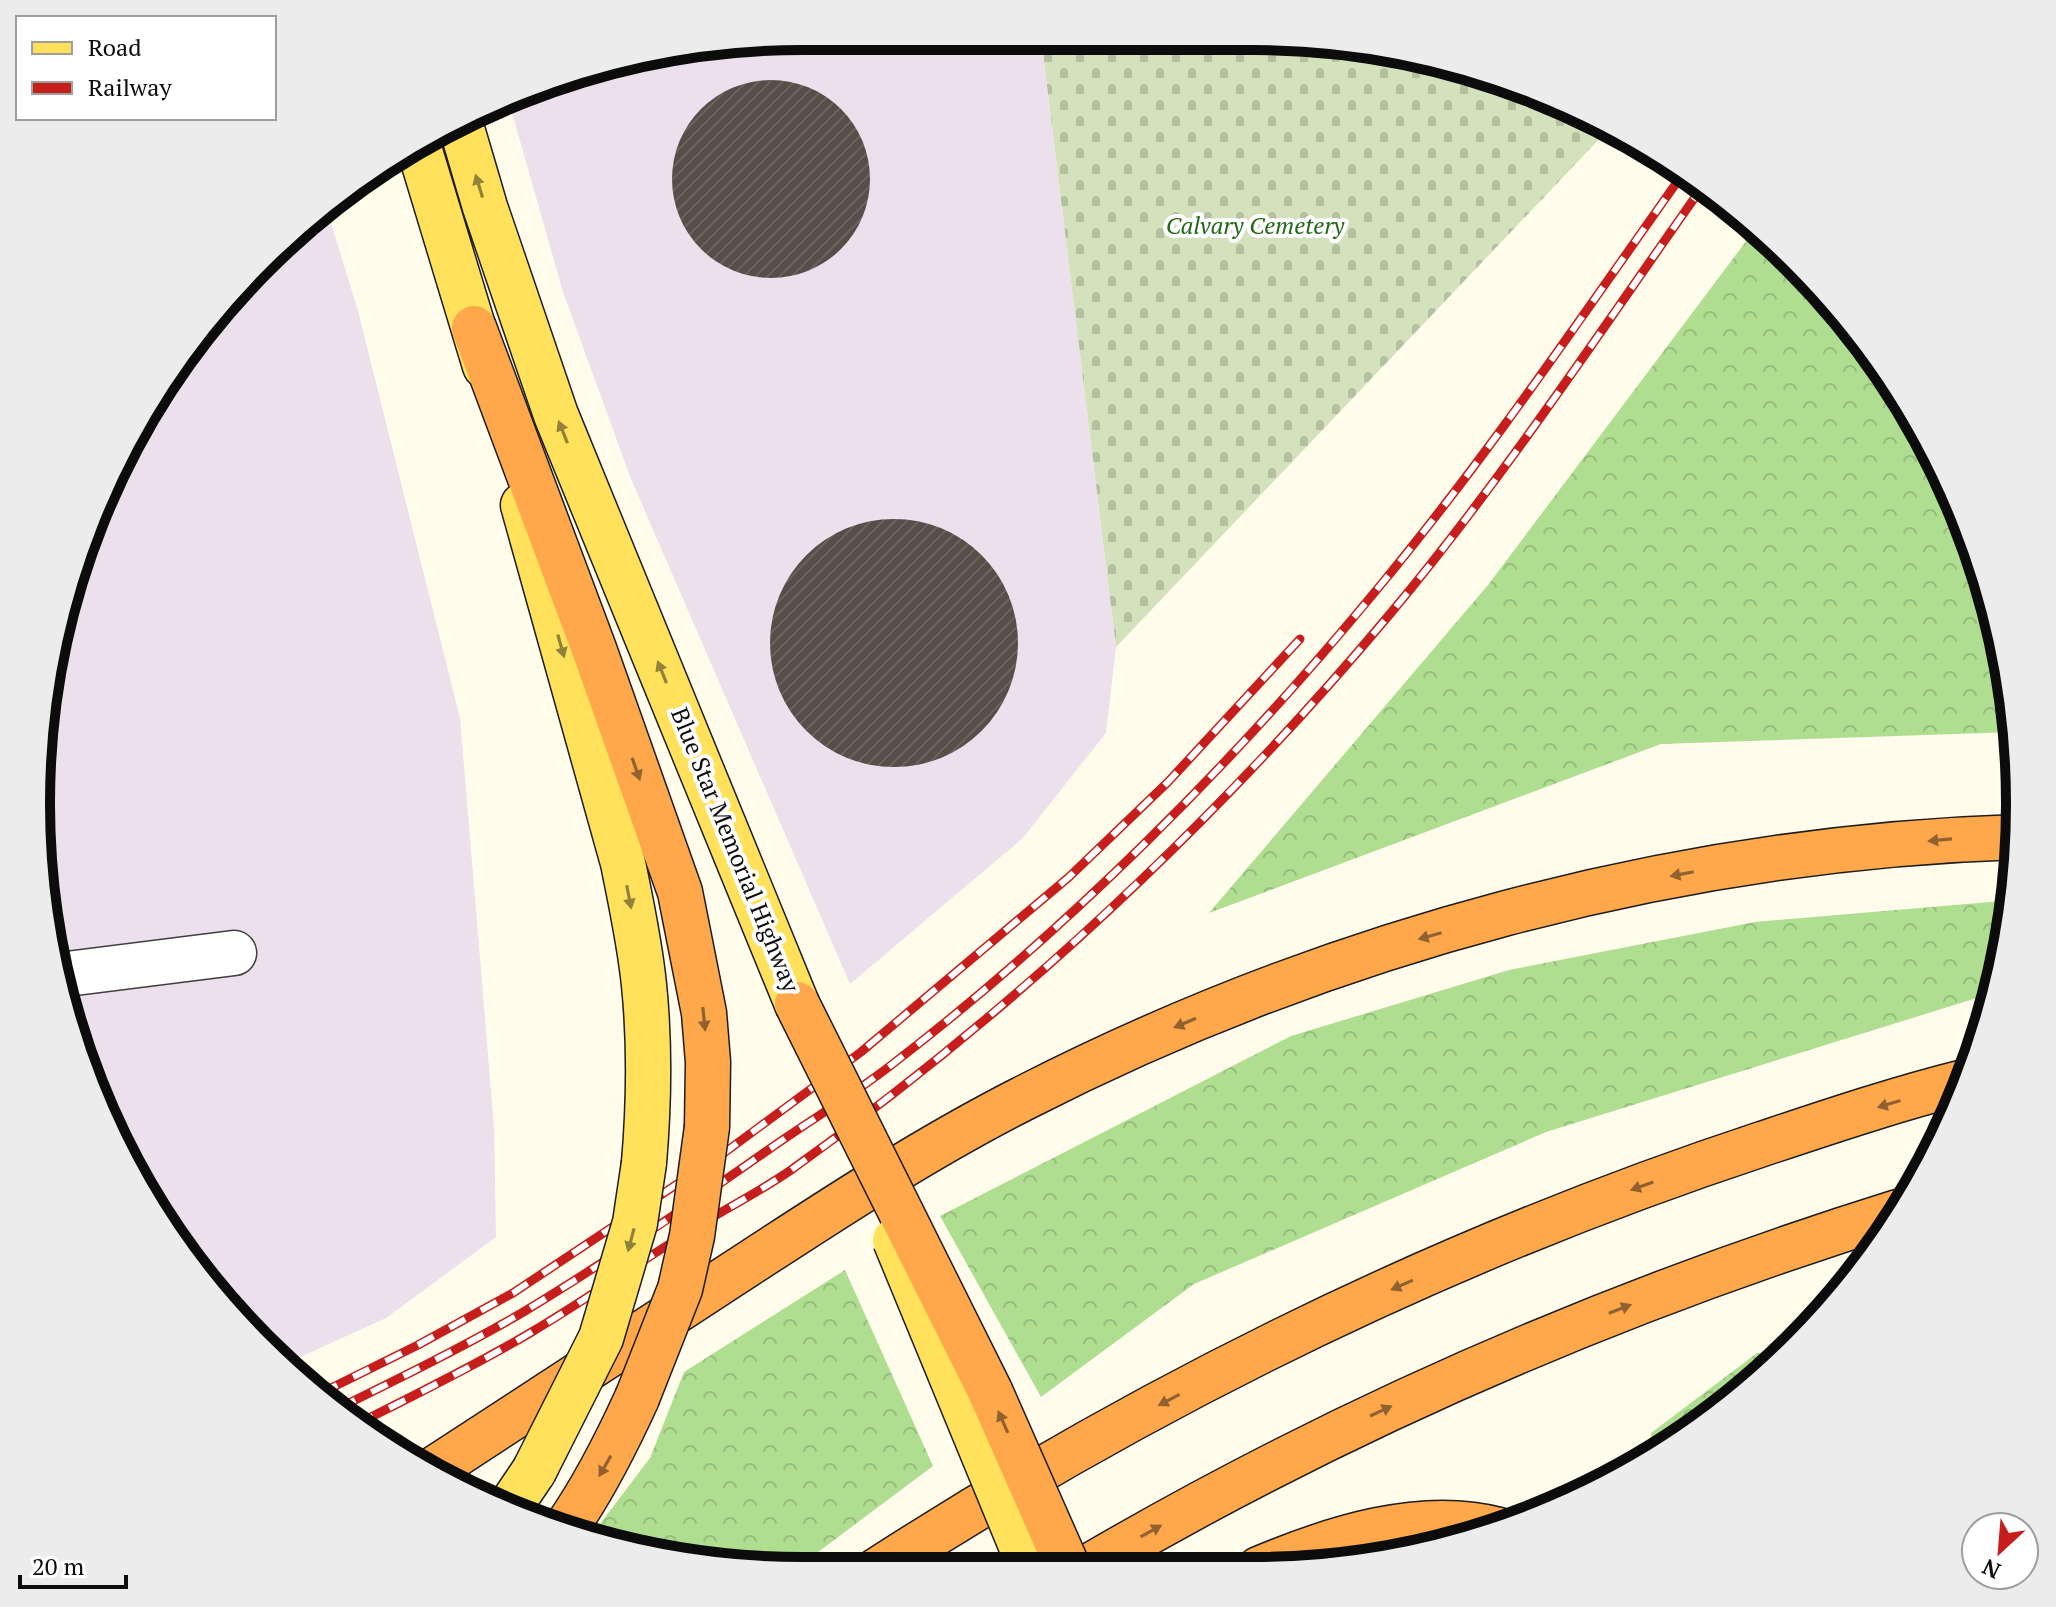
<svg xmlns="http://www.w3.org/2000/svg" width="2056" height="1607" font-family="'PT Serif',serif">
  <defs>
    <pattern id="forest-crowns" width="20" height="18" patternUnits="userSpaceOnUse" patternTransform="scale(2)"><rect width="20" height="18" fill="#afde91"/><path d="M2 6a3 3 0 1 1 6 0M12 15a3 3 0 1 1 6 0" fill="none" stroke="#95bd7c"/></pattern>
    <pattern id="cemetery-stones" width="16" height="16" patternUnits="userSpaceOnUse" patternTransform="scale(2)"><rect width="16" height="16" fill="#d3e2bc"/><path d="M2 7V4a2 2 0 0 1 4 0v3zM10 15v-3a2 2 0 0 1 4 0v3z" fill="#b4c1a0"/></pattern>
    <pattern id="building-hatch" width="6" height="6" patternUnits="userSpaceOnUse" patternTransform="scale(2)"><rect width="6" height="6" fill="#564e48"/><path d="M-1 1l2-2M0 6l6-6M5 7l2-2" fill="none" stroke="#69635e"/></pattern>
  </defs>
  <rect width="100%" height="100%" fill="#fffcec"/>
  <path fill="#ece0ec" d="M 803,36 L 1041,37 L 1116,647 L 1106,733 L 1022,839 L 850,984 L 631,479 L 563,292 L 509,102 L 604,62 Z
    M 327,210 L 358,311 L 460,718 L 494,1127 L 496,1237 L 386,1318 L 287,1363 L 227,1310 L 139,1188 L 62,1003 L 36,804 L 62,605 L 139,420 L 260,261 Z"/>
  <path fill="url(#forest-crowns)" d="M 1756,228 L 1830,298 L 1917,419 L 1979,556 L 2013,703 L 2014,732 L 1661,744 L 1209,913 L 1488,585 Z
    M 2002,901 L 2010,902 L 1996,992 L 1546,1132 L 1194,1284 L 1041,1397 L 940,1216 L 1291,1036 L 1509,970 L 1755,922 Z
    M 845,1270 L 933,1466 L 794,1570 L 654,1556 L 590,1537 L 650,1458 L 684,1372 Z
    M 1785,1352 L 1759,1380 L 1652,1457 L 1651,1433 L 1757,1353 Z"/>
  <path fill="url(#cemetery-stones)" d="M 1041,37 L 1302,38 L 1500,77 L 1605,133 L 1116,647 Z"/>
  <path fill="url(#building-hatch)" d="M672 179a99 99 0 1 1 198 0a99 99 0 1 1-198 0Z
    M770 643a124 124 0 1 1 248 0a124 124 0 1 1-248 0Z"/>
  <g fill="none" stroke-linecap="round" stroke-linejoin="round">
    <defs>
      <path id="minor" d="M 59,975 L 234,953"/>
      <path id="major" d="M 460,122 L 485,207 L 556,415 L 797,1004
        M 417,141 L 485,366
        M 523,505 L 623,863 C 631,903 640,944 644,985 C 650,1044 649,1104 644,1163
        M 507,1511 L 534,1471"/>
      <path id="highway" d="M 474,328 L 594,649 L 680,892 L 704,1013 L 708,1062 L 707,1127
        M 431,1471 C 526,1408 621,1346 716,1285 C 816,1220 916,1153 1022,1099 C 1328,942 1674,848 2018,837
        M 565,1529 C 594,1488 616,1444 637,1398
        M 1259,1569 C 1330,1539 1421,1509 1499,1530
        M 1083,1570 C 1340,1419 1613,1301 1898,1212
        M 876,1571 C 1152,1393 1450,1247 1762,1144 C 1828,1122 1896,1099 1964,1082"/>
    </defs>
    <use href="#minor" stroke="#3f3f3f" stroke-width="47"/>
    <use href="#major" stroke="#1d1d1d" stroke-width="47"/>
    <use href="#highway" stroke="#1d1d1d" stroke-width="47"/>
    <use href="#minor" stroke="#fff" stroke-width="44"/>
    <use href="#major" stroke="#ffe15c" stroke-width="44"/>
    <use href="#highway" stroke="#fea84b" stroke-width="44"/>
    <defs>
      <path id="rail" d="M 321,1393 L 418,1345 L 513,1293 L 724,1153 L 861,1052 L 1069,877 L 1168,782 L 1300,639
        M 339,1408 C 400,1378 461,1348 520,1314 C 605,1263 687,1207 768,1150 C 808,1122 851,1096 890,1066 C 1066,931 1233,764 1374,593 C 1485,460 1582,316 1682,175
        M 357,1424 C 415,1395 474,1366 530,1333 C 581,1303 629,1269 679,1238 C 715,1214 755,1195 791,1170 C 1012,1012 1215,823 1390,614 C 1503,479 1601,330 1703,186"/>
    </defs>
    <use href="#rail" stroke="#c51e1c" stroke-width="9"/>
    <use href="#rail" stroke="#fff" stroke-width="6" stroke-dasharray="18" stroke-linecap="butt"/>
    <defs>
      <path id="major-bridge" d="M 895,1240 L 1031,1570
        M 534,1471 L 601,1338 L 635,1223 L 644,1163"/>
      <path id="highway-bridge" d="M 797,1004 L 990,1391 L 1069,1570
        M 637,1398 L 680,1289 L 692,1236 L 707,1127"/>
    </defs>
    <use href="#major-bridge" stroke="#1d1d1d" stroke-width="47" stroke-linecap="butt"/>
    <use href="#highway-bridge" stroke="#1d1d1d" stroke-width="47" stroke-linecap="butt"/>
    <use href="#major-bridge" stroke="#ffe15c" stroke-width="44"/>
    <use href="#highway-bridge" stroke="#fea84b" stroke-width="44"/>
  </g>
  <defs><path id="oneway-solid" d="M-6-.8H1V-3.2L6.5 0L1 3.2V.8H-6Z" transform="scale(2)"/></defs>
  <g fill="#928138">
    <use href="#oneway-solid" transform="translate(479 186) rotate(-107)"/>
    <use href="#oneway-solid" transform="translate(563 432) rotate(-112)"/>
    <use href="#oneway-solid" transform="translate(561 646) rotate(74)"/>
    <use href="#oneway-solid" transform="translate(662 672) rotate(-112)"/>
    <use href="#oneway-solid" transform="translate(629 897) rotate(79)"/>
    <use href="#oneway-solid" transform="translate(631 1240) rotate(105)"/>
  </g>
  <g fill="#91622f">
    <use href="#oneway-solid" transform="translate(636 769) rotate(71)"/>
    <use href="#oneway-solid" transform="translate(1940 840) rotate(175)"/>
    <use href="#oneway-solid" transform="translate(1682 874) rotate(169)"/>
    <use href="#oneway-solid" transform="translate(1430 936) rotate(164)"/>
    <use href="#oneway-solid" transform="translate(704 1019) rotate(84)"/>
    <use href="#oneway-solid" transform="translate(1185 1023) rotate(157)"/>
    <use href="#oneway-solid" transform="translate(1889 1104) rotate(163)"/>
    <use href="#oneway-solid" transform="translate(1642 1186) rotate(160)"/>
    <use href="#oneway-solid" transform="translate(1402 1285) rotate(156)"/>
    <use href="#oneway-solid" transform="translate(1620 1309) rotate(-21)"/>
    <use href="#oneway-solid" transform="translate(1169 1400) rotate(152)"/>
    <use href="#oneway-solid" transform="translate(1381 1411) rotate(-25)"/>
    <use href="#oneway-solid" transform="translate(1003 1422) rotate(-114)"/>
    <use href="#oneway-solid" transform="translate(605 1466) rotate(120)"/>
    <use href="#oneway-solid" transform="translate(1151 1531) rotate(-29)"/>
  </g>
  <g text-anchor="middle" stroke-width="8" stroke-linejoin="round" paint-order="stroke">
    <g font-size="24" font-style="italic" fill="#246819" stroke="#fff">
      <text x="1255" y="234">Calvary Cemetery</text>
    </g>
    <g font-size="24" fill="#0c0c0c" stroke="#fff">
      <text transform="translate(735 850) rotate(68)" y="8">Blue Star Memorial Highway</text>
    </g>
  </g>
  <path d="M0 0H2056V1607H0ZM803 50H1253A753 753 0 0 1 2006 803V804A753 753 0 0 1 1253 1557H803A753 753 0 0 1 50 804V803A753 753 0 0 1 803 50Z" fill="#ececec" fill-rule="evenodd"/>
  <path fill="none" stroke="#0c0c0c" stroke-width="10" d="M803 50H1253A753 753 0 0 1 2006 803V804A753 753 0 0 1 1253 1557H803A753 753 0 0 1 50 804V803A753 753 0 0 1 803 50Z"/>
  <rect x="16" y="16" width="260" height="104" fill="#ffffff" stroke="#9e9e9e" stroke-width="2"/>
  <rect x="32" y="42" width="40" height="12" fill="#ffe15c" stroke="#9e9e9e" stroke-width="2"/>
  <text x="88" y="56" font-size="24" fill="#0c0c0c">Road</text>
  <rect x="32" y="82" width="40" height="12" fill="#c51e1c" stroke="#9e9e9e" stroke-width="2"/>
  <text x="88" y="96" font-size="24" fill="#0c0c0c">Railway</text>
  <g transform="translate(2000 1551) rotate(206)"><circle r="38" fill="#ffffff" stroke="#9e9e9e" stroke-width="2"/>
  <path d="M0-6L14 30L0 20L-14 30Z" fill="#c51e1c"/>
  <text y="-12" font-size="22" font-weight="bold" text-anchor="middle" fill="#0c0c0c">N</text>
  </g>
  <path d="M20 1575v12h106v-12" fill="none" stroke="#0c0c0c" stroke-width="4"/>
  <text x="32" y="1575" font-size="24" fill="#0c0c0c" stroke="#ffffff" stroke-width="6" paint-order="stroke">20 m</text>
</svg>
